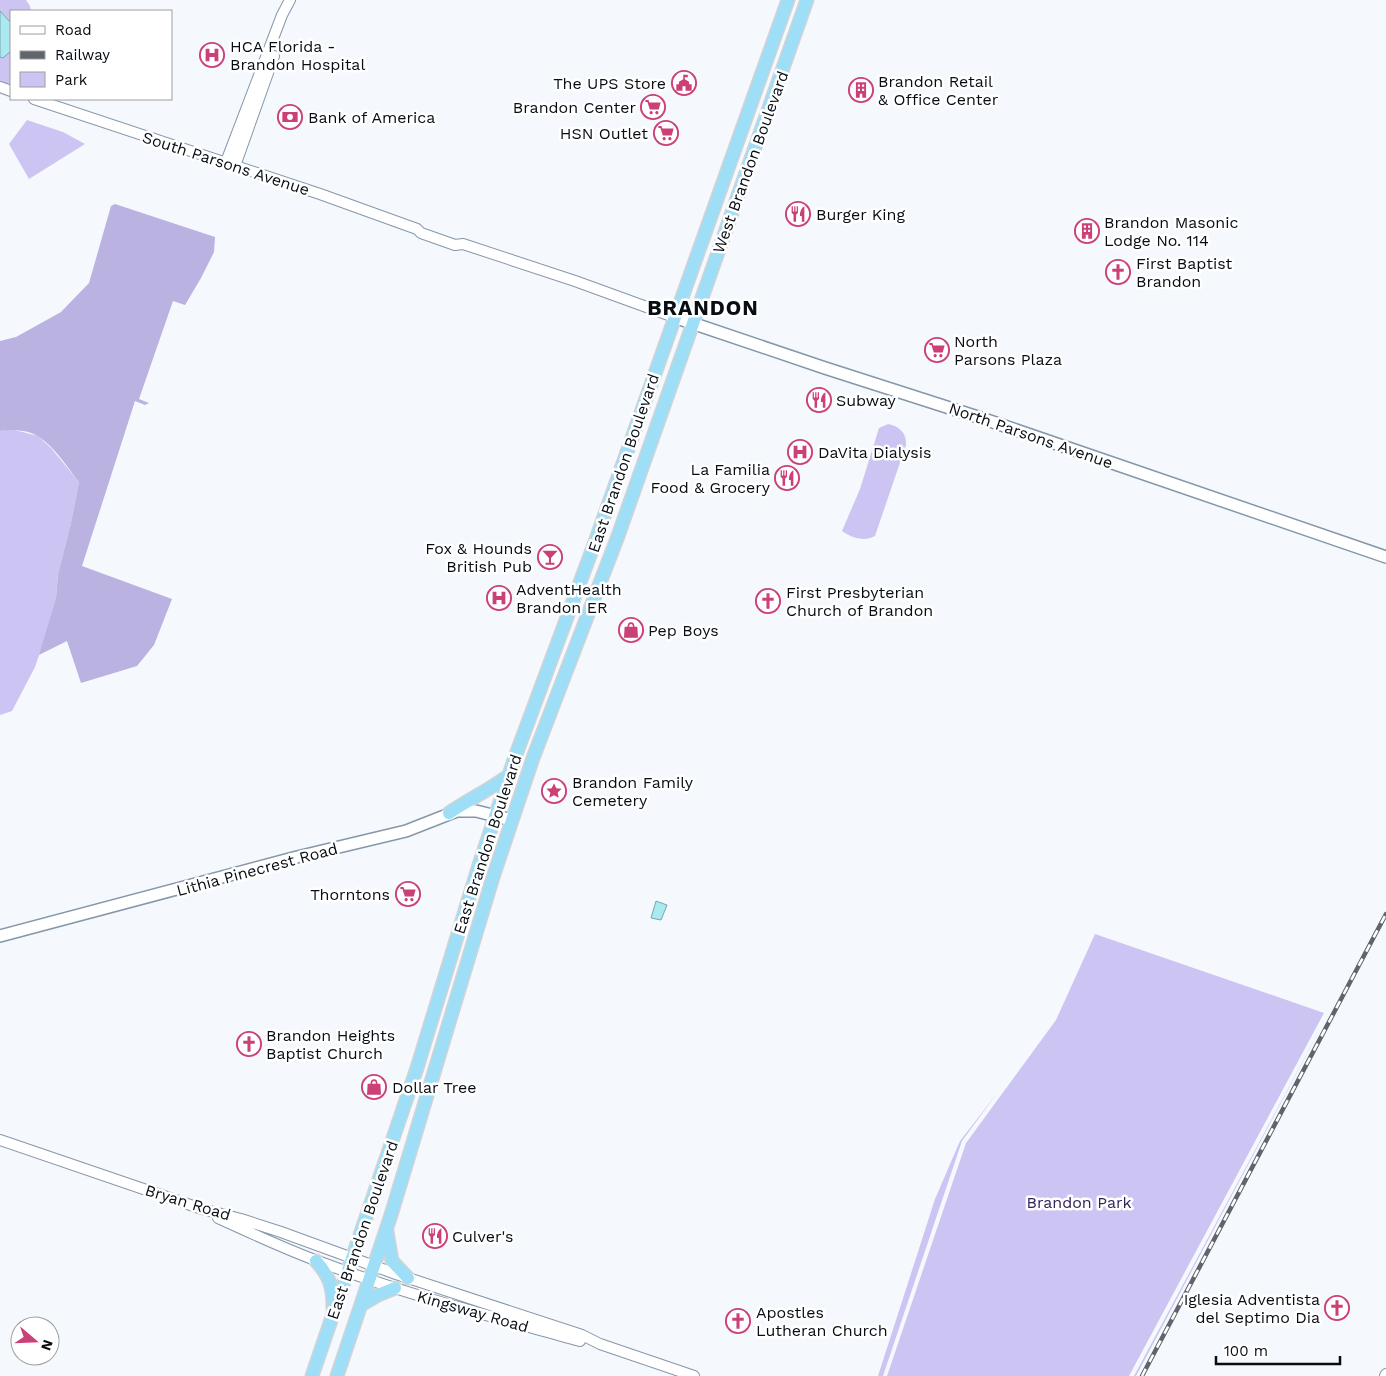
<svg xmlns="http://www.w3.org/2000/svg" width="1386" height="1376" font-family="'Work Sans',sans-serif">
  <rect width="100%" height="100%" fill="#f5f9fd"/>
  <path fill="#ccc4f2" d="M 0,0 L 26,0 L 30,6 L 31,11 L 11,11 L 11,91 L 0,87 Z
    M 27,120 L 63,132 L 85,144 L 29,179 L 9,144 Z
    M 888,424 C 899,426 907,433 906,445 L 875,536 C 864,542 852,538 842,531 L 860,489 L 879,428 Z
    M 11,429 L 38,436 L 51,448 L 79,482 L 71,523 L 58,574 L 56,598 L 46,635 L 35,667 L 12,711 L 0,715 L 0,431 Z
    M 1095,934 L 1324,1013 L 1129,1376 L 887,1376 L 966,1143 L 1056,1020 Z
    M 1327,1016 L 1136,1376 L 1134,1376 Z
    M 998,1092 L 962,1141 L 883,1376 L 878,1376 L 935,1199 L 960,1141 Z"/>
  <path fill="#bab2e0" d="M 115,204 L 215,237 L 214,252 L 201,278 L 185,305 L 173,301 L 139,399 L 149,403 L 145,405 L 135,401 L 82,566 L 172,599 L 154,645 L 137,666 L 81,683 L 67,641 L 39,655 L 56,598 L 58,574 L 71,523 L 79,482 C 67,467 55,447 39,437 C 29,430 12,429 0,431 L 0,341 L 16,337 L 61,312 L 89,283 L 111,206 Z"/>
  <path fill="#a9e9ef" stroke="#78a7ad" d="M 0,11 L 11,23 L 11,51 L 3,58 L 0,57 Z
    M 656,901 L 667,905 L 661,920 L 651,918 Z"/>
  <g fill="none" stroke-linecap="round" stroke-linejoin="round">
    <defs>
      <path id="tertiary" d="M 0,87 L 11,91
        M 34,99 L 320,194 L 417,229 L 421,233 L 455,245 L 463,244 L 575,281 L 674,317
        M 226,162 L 282,15 L 290,0
        M 235,166 L 274,56
        M 0,1140 L 202,1209 L 241,1219 L 281,1232 L 396,1274 L 582,1335 L 600,1344 L 694,1376
        M 218,1218 C 253,1234 287,1250 323,1263 C 407,1295 494,1317 580,1341
        M 1385,1376 L 1386,1374"/>
      <path id="secondary" d="M 674,317 L 825,368 L 984,419 L 1386,557
        M 0,936 L 297,857 L 406,831 L 457,811 L 476,811 L 512,820"/>
      <path id="trunk" d="M 449,813 C 468,800 489,790 508,776
        M 387,1232 L 392,1261 L 408,1278
        M 316,1261 C 330,1277 333,1287 333,1308
        M 361,1305 L 378,1295 L 395,1288
        M 312,1376 L 417,1068 L 479,865 L 514,760 L 595,542 L 788,0
        M 337,1376 L 391,1215 L 493,877 L 533,758 L 618,536 L 807,0"/>
    </defs>
    <use href="#tertiary" stroke="#8597aa" stroke-width="12"/>
    <use href="#secondary" stroke="#8597aa" stroke-width="14"/>
    <use href="#trunk" stroke="#d2d3d5" stroke-width="15"/>
    <use href="#tertiary" stroke="#fff" stroke-width="10"/>
    <use href="#secondary" stroke="#fff" stroke-width="11"/>
    <use href="#trunk" stroke="#9edef7" stroke-width="12"/>
    <defs>
      <path id="rail" d="M 1142,1376 L 1386,914"/>
    </defs>
    <use href="#rail" stroke="#60656b" stroke-width="4.5"/>
    <use href="#rail" stroke="#fff" stroke-width="2.5" stroke-dasharray="8" stroke-linecap="butt"/>
  </g>
  <defs>
    <symbol id="hospital-ring" viewBox="-11 -11 22 22"><circle r="9.5" fill="#fff" stroke="#ca4077" stroke-width="1.5"/><path d="M-5-5h3v3.5h4V-5h3V5h-3V1.5h-4V5h-3Z" fill="#ca4077"/></symbol>
    <symbol id="civic-ring" viewBox="-11 -11 22 22"><circle r="9.5" fill="#fff" stroke="#ca4077" stroke-width="1.5"/><path d="M-.6-6.5H3V-4.5H.6V-3L4-1V1h2V6H-6V1h2V-1L-.6-3ZM-1.2 2.5V6h2.4V2.5Z" fill="#ca4077"/></symbol>
    <symbol id="building-ring" viewBox="-11 -11 22 22"><circle r="9.5" fill="#fff" stroke="#ca4077" stroke-width="1.5"/><path d="M-4-6H4V6H1V3H-1V6H-4ZM-2.5-4.3h1.7v1.8h-1.7ZM.8-4.3h1.7v1.8H.8ZM-2.5-1h1.7V.8h-1.7ZM.8-1h1.7V.8H.8Z" fill="#ca4077"/></symbol>
    <symbol id="supermarket-ring" viewBox="-11 -11 22 22"><circle r="9.5" fill="#fff" stroke="#ca4077" stroke-width="1.5"/><path d="M-6-5.5h2.5l.6 2H6L4.5 2H-2.5L-4.4-4H-6ZM-1.5 3.2a1.3 1.3 0 1 0 .1 0ZM3 3.2a1.3 1.3 0 1 0 .1 0Z" fill="#ca4077"/></symbol>
    <symbol id="bank-ring" viewBox="-11 -11 22 22"><circle r="9.5" fill="#fff" stroke="#ca4077" stroke-width="1.5"/><path d="M-6-4H6V4H-6ZM0-2.3a2.3 2.3 0 1 0 0 4.6a2.3 2.3 0 1 0 0-4.6Z" fill="#ca4077"/></symbol>
    <symbol id="restaurant-ring" viewBox="-11 -11 22 22"><circle r="9.5" fill="#fff" stroke="#ca4077" stroke-width="1.5"/><path d="M-5-6h1v4h1v-4h1v4h1v-4h1v5L-1.5 .5V6h-2V.5L-5-1ZM5-6V6H3V1.5H1.5Q1.5-4 5-6Z" fill="#ca4077"/></symbol>
    <symbol id="church-ring" viewBox="-11 -11 22 22"><circle r="9.5" fill="#fff" stroke="#ca4077" stroke-width="1.5"/><path d="M-1.2-6h2.4v3.5h3.3v2.4h-3.3V6h-2.4V-.1h-3.3v-2.4h3.3Z" fill="#ca4077"/></symbol>
    <symbol id="bar-ring" viewBox="-11 -11 22 22"><circle r="9.5" fill="#fff" stroke="#ca4077" stroke-width="1.5"/><path d="M-6-5H6L.8 .8V4.5H3.5V6h-7V4.5H-.8V.8Z" fill="#ca4077"/></symbol>
    <symbol id="shop-ring" viewBox="-11 -11 22 22"><circle r="9.5" fill="#fff" stroke="#ca4077" stroke-width="1.5"/><path d="M-5-2.5h2.3a2.7 3.5 0 0 1 5.4 0H5L5.5 6h-11ZM-1.5-2.5h3a1.5 2.3 0 0 0-3 0Z" fill="#ca4077"/></symbol>
    <symbol id="sight-ring" viewBox="-11 -11 22 22"><circle r="9.5" fill="#fff" stroke="#ca4077" stroke-width="1.5"/><path d="M0-6L1.8-2.2L6-1.7L2.9 1.2L3.7 5.4L0 3.3L-3.7 5.4L-2.9 1.2L-6-1.7L-1.8-2.2Z" fill="#ca4077"/></symbol>
  </defs>
  <g fill-rule="evenodd">
    <use href="#hospital-ring" x="198" y="41" width="28" height="28"/>
    <use href="#civic-ring" x="670" y="69" width="28" height="28"/>
    <use href="#building-ring" x="847" y="76" width="28" height="28"/>
    <use href="#supermarket-ring" x="639" y="93" width="28" height="28"/>
    <use href="#bank-ring" x="276" y="103" width="28" height="28"/>
    <use href="#supermarket-ring" x="652" y="119" width="28" height="28"/>
    <use href="#restaurant-ring" x="784" y="200" width="28" height="28"/>
    <use href="#building-ring" x="1073" y="217" width="28" height="28"/>
    <use href="#church-ring" x="1104" y="258" width="28" height="28"/>
    <use href="#supermarket-ring" x="923" y="336" width="28" height="28"/>
    <use href="#restaurant-ring" x="805" y="386" width="28" height="28"/>
    <use href="#hospital-ring" x="786" y="438" width="28" height="28"/>
    <use href="#restaurant-ring" x="773" y="464" width="28" height="28"/>
    <use href="#bar-ring" x="536" y="543" width="28" height="28"/>
    <use href="#hospital-ring" x="485" y="584" width="28" height="28"/>
    <use href="#church-ring" x="754" y="587" width="28" height="28"/>
    <use href="#shop-ring" x="617" y="616" width="28" height="28"/>
    <use href="#sight-ring" x="540" y="777" width="28" height="28"/>
    <use href="#supermarket-ring" x="394" y="880" width="28" height="28"/>
    <use href="#church-ring" x="235" y="1030" width="28" height="28"/>
    <use href="#shop-ring" x="360" y="1073" width="28" height="28"/>
    <use href="#restaurant-ring" x="421" y="1222" width="28" height="28"/>
    <use href="#church-ring" x="1323" y="1294" width="28" height="28"/>
    <use href="#church-ring" x="724" y="1307" width="28" height="28"/>
  </g>
  <g text-anchor="middle" stroke-width="5" stroke-linejoin="round" paint-order="stroke">
    <g font-size="16" fill="#070d13" stroke="#fff" text-anchor="start">
      <text x="230" y="52">HCA Florida -<tspan x="230" dy="18">Brandon Hospital</tspan></text>
      <text x="878" y="87">Brandon Retail<tspan x="878" dy="18">&amp; Office Center</tspan></text>
      <text x="666" y="89" text-anchor="end">The UPS Store</text>
      <text x="636" y="113" text-anchor="end">Brandon Center</text>
      <text x="308" y="123">Bank of America</text>
      <text x="648" y="139" text-anchor="end">HSN Outlet</text>
      <text x="816" y="220">Burger King</text>
      <text x="1104" y="228">Brandon Masonic<tspan x="1104" dy="18">Lodge No. 114</tspan></text>
      <text x="1136" y="269">First Baptist<tspan x="1136" dy="18">Brandon</tspan></text>
      <text x="954" y="347">North<tspan x="954" dy="18">Parsons Plaza</tspan></text>
      <text x="836" y="406">Subway</text>
      <text x="818" y="458">DaVita Dialysis</text>
      <text x="770" y="475" text-anchor="end">La Familia<tspan x="770" dy="18">Food &amp; Grocery</tspan></text>
      <text x="532" y="554" text-anchor="end">Fox &amp; Hounds<tspan x="532" dy="18">British Pub</tspan></text>
      <text x="516" y="595">AdventHealth<tspan x="516" dy="18">Brandon ER</tspan></text>
      <text x="786" y="598">First Presbyterian<tspan x="786" dy="18">Church of Brandon</tspan></text>
      <text x="648" y="636">Pep Boys</text>
      <text x="572" y="788">Brandon Family<tspan x="572" dy="18">Cemetery</tspan></text>
      <text x="390" y="900" text-anchor="end">Thorntons</text>
      <text x="266" y="1041">Brandon Heights<tspan x="266" dy="18">Baptist Church</tspan></text>
      <text x="392" y="1093">Dollar Tree</text>
      <text x="452" y="1242">Culver's</text>
      <text x="1320" y="1305" text-anchor="end">Iglesia Adventista<tspan x="1320" dy="18">del Septimo Dia</tspan></text>
      <text x="756" y="1318">Apostles<tspan x="756" dy="18">Lutheran Church</tspan></text>
    </g>
    <g font-size="16" fill="#070d13" stroke="#fff">
      <text transform="translate(750 162) rotate(-70)" y="6">West Brandon Boulevard</text>
      <text transform="translate(226 163) rotate(18)" y="6">South Parsons Avenue</text>
      <text transform="translate(1031 435) rotate(19)" y="6">North Parsons Avenue</text>
      <text transform="translate(623 463) rotate(-71)" y="6">East Brandon Boulevard</text>
      <text transform="translate(487 844) rotate(-72)" y="6">East Brandon Boulevard</text>
      <text transform="translate(257 869) rotate(-15)" y="6">Lithia Pinecrest Road</text>
      <text transform="translate(188 1202) rotate(17)" y="6">Bryan Road</text>
      <text transform="translate(362 1230) rotate(-71)" y="6">East Brandon Boulevard</text>
      <text transform="translate(473 1311) rotate(16)" y="6">Kingsway Road</text>
    </g>
    <g font-size="16" fill="#322359" stroke="#fff">
      <text x="1079" y="1208">Brandon Park</text>
    </g>
    <g font-size="21" font-weight="bold" letter-spacing="1" fill="#070d13" stroke="#fff">
      <text x="703" y="315">BRANDON</text>
    </g>
  </g>
  <rect x="10" y="10" width="162" height="90" fill="#ffffff" stroke="#9c9ea1"/>
  <rect x="20" y="26" width="25" height="8" fill="#ffffff" stroke="#9c9ea1"/>
  <text x="55" y="35" font-size="15" fill="#070d13">Road</text>
  <rect x="20" y="51" width="25" height="8" fill="#60656b" stroke="#9c9ea1"/>
  <text x="55" y="60" font-size="15" fill="#070d13">Railway</text>
  <rect x="20" y="72" width="25" height="15" fill="#ccc4f2" stroke="#9c9ea1"/>
  <text x="55" y="85" font-size="15" fill="#070d13">Park</text>
  <g transform="translate(35 1341) rotate(109)"><circle r="24" fill="#ffffff" stroke="#9c9ea1"/>
  <path d="M0-4L9 19L0 12L-9 19Z" fill="#ca4077"/>
  <text y="-8" font-size="14" font-weight="bold" text-anchor="middle" fill="#070d13">N</text>
  </g>
  <path d="M1216 1356v8h124v-8" fill="none" stroke="#070d13" stroke-width="2.5"/>
  <text x="1224" y="1356" font-size="15" fill="#070d13" stroke="#ffffff" stroke-width="4" paint-order="stroke">100 m</text>
</svg>
